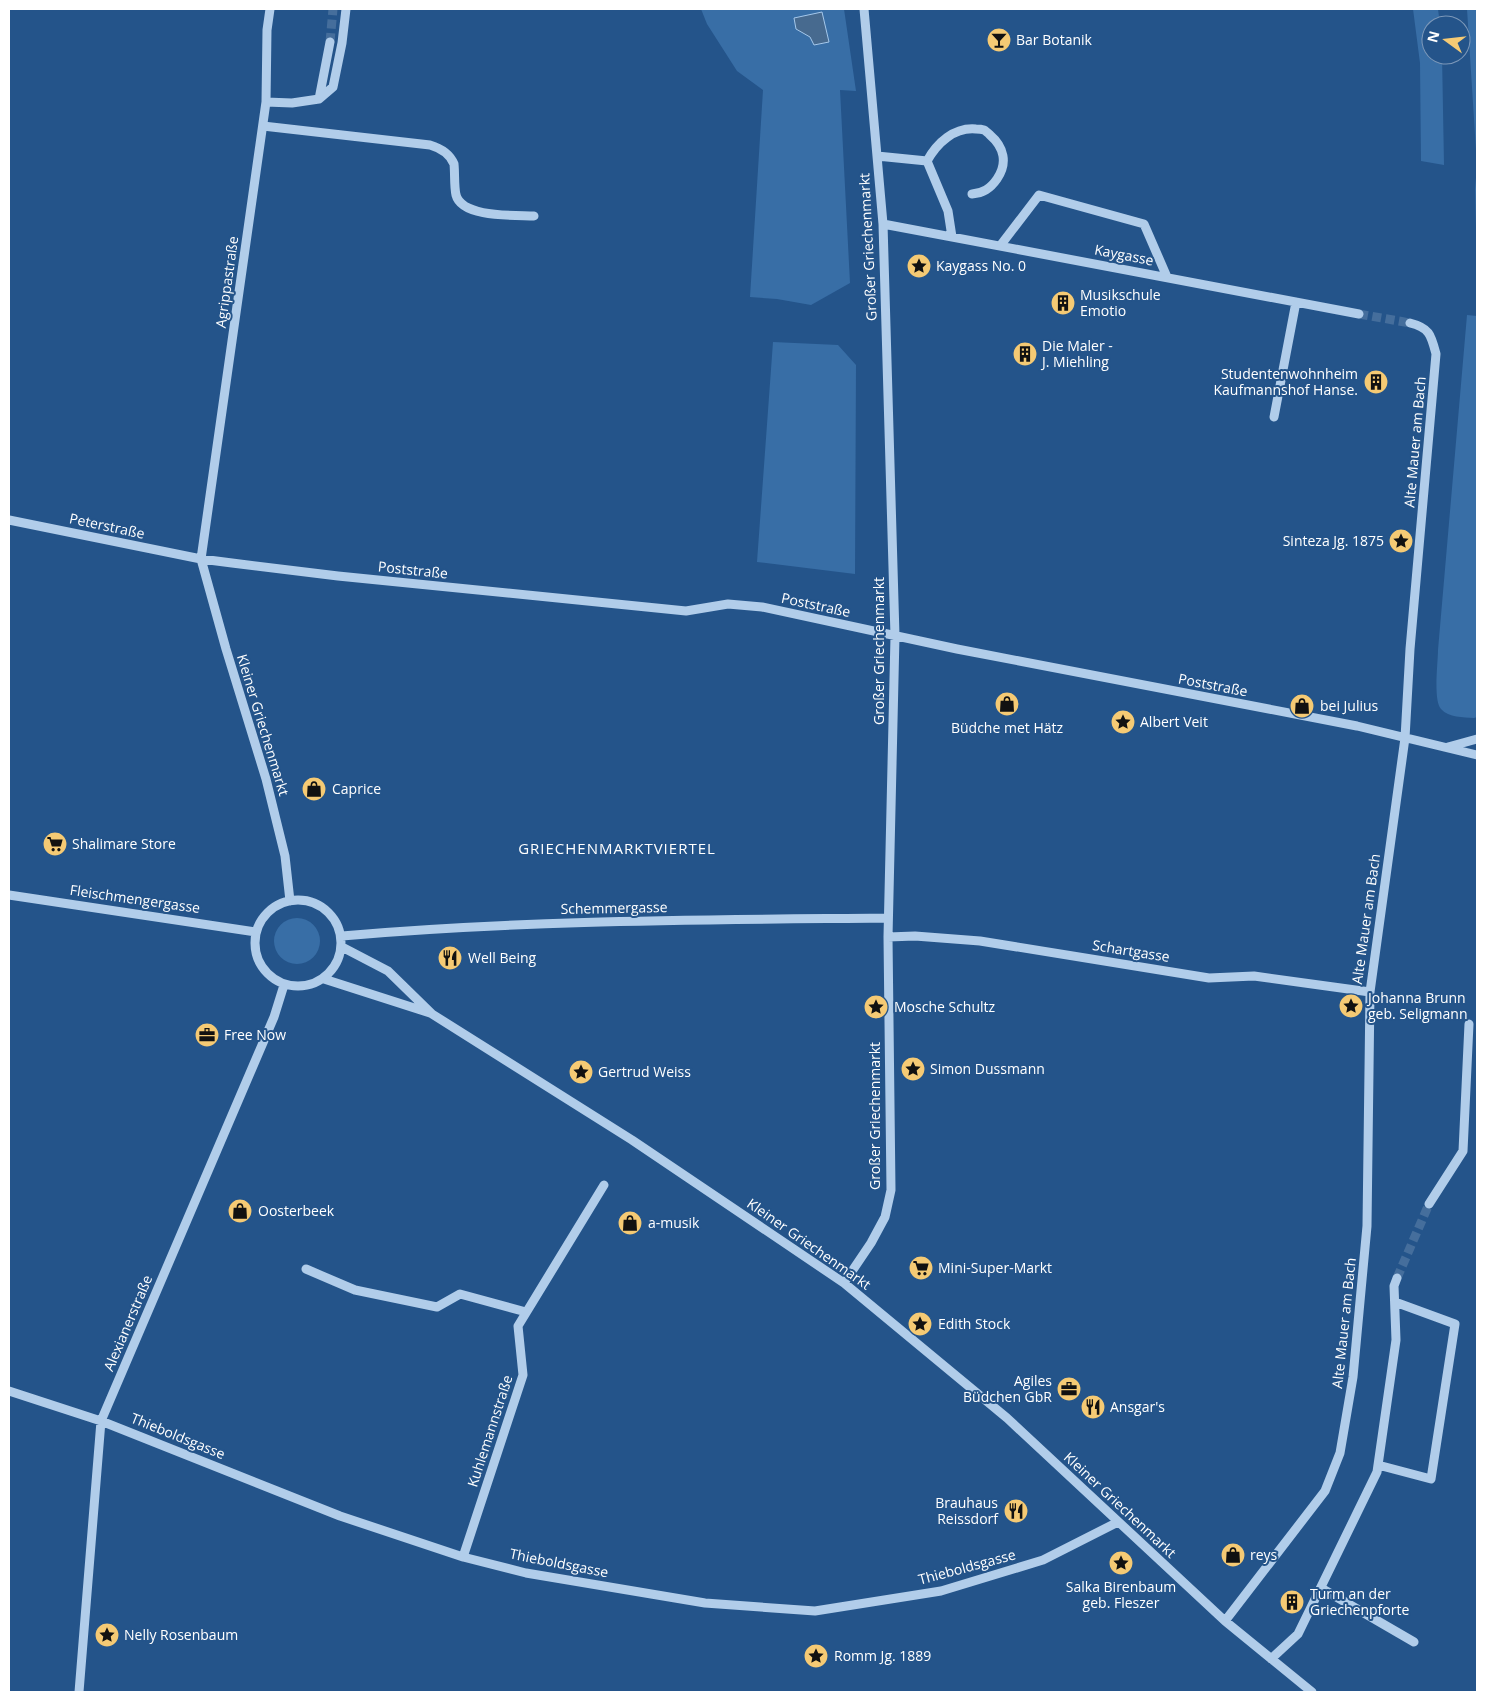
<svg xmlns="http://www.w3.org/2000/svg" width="1486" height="1701" font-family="'Open Sans',sans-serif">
  <rect width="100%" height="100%" fill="#24548a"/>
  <path fill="#386ea6" d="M 701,9 L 844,9 L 856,91 L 840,90 L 850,283 L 811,305 L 777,299 L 750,297 L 763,90 L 737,71 L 707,24 Z
    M 1413,9 L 1438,9 L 1440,25 L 1431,25 L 1431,55 L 1442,55 L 1444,165 L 1421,161 L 1420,63 Z
    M 1467,9 L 1477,9 L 1477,228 L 1476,228 L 1475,189 L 1477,166 Z
    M 1467,315 L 1477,316 L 1477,717 L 1474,718 C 1463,717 1449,718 1441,709 C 1433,700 1438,663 1438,650 Z
    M 773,342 L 838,345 L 856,365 L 855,574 L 757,562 Z
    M274 941a23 23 0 1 1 46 0a23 23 0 1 1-46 0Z"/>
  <path fill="#476a8f" stroke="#a5c8eb" d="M 822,12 L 829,42 L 814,45 L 810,37 L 796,29 L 794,18 Z"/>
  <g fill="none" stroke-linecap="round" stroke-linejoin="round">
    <path stroke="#456e9c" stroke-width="9" stroke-dasharray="9 4.5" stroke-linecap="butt" d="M 330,42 L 333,9
      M 1359,314 L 1410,323
      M 1397,1278 L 1429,1204"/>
    <path stroke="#b1cdea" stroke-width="9" d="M 270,9 L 267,30 L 266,102 L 201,559 L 226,649 L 266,779 L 285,856 L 290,901
      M 319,99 L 330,42
      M 266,102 L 292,103 L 319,99 L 333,87 L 342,43 L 346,9
      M 263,126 L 430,145 C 440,148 450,154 454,164 C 455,174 454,186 456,195 C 462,218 515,215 534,216
      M 877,156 L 927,161
      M 883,224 L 1359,314
      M 952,237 L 948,211 L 927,161 C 937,143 954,127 976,129 C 978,129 981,129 984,130 C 986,131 988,133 990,135 C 1004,147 1008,163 997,179 C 990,189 983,193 972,194
      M 1000,246 L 1039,195 L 1144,224 L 1167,277
      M 1274,417 L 1296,302
      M 9,520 L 201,559 L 232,563 L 338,576 L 686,611 L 728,604 L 762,607 L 957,649 L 1357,726 L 1477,755
      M 1448,747 L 1477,739
      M 9,895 L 256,932
      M255 943a43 43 0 1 1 86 0a43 43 0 1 1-86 0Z
      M 342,936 C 523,920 706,920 888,918
      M 888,937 L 915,936 L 980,941 L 1209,978 L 1254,976 L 1370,992
      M 342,947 L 388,971 L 432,1014 L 632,1140 L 844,1283 L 1007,1418 L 1225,1621 L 1312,1692
      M 324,979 L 430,1013
      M 1429,1204 L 1463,1151 L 1469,1024
      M 306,1269 L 355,1290 L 437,1307 L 460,1294 L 526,1312
      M 844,1283 L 871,1243 L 885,1217 L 891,1190 L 888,937 L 895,636 L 883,224 L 864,9
      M 9,1391 L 101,1421 L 340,1516 L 463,1557 L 526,1573 L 705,1603 L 815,1611 L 941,1591 L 1043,1560 L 1118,1522
      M 1378,1465 L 1431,1479 L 1455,1324 L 1395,1302
      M 463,1557 L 523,1375 L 518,1326 L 604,1185
      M 1321,1588 L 1414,1642
      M 1225,1621 L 1325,1491 L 1340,1453 L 1353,1377 L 1367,1226 L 1370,992 L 1405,738 L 1410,649 L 1436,354 C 1431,335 1430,328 1410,323
      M 1271,1659 L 1298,1634 L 1377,1472 L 1396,1340 L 1394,1286 L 1397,1278
      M 79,1692 L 101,1421 L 274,1017 L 284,985"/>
  </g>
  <defs>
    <symbol id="bar-disc" viewBox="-11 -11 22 22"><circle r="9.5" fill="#f5ca74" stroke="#24548a"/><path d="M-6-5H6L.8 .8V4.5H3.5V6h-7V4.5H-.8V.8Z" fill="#111"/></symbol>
    <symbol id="sight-disc" viewBox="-11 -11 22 22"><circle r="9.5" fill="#f5ca74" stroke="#24548a"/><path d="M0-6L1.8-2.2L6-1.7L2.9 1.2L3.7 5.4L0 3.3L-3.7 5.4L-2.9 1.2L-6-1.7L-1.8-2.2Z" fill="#111"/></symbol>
    <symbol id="building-disc" viewBox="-11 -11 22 22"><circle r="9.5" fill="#f5ca74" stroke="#24548a"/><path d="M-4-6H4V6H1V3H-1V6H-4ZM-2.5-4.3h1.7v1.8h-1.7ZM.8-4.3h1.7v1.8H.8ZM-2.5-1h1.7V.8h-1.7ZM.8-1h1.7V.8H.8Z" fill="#111"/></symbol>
    <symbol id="shop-disc" viewBox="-11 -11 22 22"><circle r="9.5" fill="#f5ca74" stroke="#24548a"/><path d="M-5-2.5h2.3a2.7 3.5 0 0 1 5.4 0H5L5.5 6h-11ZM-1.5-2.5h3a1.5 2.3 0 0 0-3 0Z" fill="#111"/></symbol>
    <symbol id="supermarket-disc" viewBox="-11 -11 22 22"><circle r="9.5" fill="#f5ca74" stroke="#24548a"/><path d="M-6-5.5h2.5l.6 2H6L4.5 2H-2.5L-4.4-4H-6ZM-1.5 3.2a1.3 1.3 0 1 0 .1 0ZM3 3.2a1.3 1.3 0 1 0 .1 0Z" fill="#111"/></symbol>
    <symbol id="restaurant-disc" viewBox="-11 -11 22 22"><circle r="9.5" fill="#f5ca74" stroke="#24548a"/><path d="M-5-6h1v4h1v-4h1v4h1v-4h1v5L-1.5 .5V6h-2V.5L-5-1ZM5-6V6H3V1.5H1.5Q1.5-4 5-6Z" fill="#111"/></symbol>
    <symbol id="office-disc" viewBox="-11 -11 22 22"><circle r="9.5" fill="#f5ca74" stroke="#24548a"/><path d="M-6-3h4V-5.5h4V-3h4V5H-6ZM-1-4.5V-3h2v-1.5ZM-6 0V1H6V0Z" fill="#111"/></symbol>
  </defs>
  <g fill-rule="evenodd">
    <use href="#bar-disc" x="985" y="26" width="28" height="28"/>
    <use href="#sight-disc" x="905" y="252" width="28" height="28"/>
    <use href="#building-disc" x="1049" y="289" width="28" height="28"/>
    <use href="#building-disc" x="1011" y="340" width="28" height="28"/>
    <use href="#building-disc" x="1362" y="368" width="28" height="28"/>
    <use href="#sight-disc" x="1387" y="527" width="28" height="28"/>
    <use href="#shop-disc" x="993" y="690" width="28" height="28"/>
    <use href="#shop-disc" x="1288" y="692" width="28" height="28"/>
    <use href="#sight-disc" x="1109" y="708" width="28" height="28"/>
    <use href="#shop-disc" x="300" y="775" width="28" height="28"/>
    <use href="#supermarket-disc" x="41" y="830" width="28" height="28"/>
    <use href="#restaurant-disc" x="436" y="944" width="28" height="28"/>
    <use href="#sight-disc" x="1337" y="992" width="28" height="28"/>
    <use href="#sight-disc" x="862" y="993" width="28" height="28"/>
    <use href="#office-disc" x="193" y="1021" width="28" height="28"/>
    <use href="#sight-disc" x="899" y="1055" width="28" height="28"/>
    <use href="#sight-disc" x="567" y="1058" width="28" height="28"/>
    <use href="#shop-disc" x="226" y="1197" width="28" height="28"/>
    <use href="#shop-disc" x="616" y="1209" width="28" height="28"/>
    <use href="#supermarket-disc" x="907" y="1254" width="28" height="28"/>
    <use href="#sight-disc" x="906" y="1310" width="28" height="28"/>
    <use href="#office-disc" x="1055" y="1375" width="28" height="28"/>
    <use href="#restaurant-disc" x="1079" y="1393" width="28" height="28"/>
    <use href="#restaurant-disc" x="1002" y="1497" width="28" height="28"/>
    <use href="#shop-disc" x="1219" y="1541" width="28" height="28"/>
    <use href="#sight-disc" x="1107" y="1549" width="28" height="28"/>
    <use href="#building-disc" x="1278" y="1588" width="28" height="28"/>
    <use href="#sight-disc" x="93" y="1621" width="28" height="28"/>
    <use href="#sight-disc" x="802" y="1642" width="28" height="28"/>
  </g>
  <g text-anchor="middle" stroke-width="4" stroke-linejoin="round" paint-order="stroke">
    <g font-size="14" fill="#fff" stroke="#24548a" text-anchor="start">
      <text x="1016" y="45">Bar Botanik</text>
      <text x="936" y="271">Kaygass No. 0</text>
      <text x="1080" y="300">Musikschule<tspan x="1080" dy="16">Emotio</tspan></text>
      <text x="1042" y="351">Die Maler -<tspan x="1042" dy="16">J. Miehling</tspan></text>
      <text x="1358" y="379" text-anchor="end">Studentenwohnheim<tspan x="1358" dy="16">Kaufmannshof Hanse.</tspan></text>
      <text x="1384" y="546" text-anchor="end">Sinteza Jg. 1875</text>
      <text x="1320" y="711">bei Julius</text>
      <text x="1140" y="727">Albert Veit</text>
      <text x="1007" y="733" text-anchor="middle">Büdche met Hätz</text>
      <text x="332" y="794">Caprice</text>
      <text x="72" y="849">Shalimare Store</text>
      <text x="468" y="963">Well Being</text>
      <text x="1368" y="1003">Johanna Brunn<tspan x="1368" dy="16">geb. Seligmann</tspan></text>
      <text x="894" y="1012">Mosche Schultz</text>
      <text x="224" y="1040">Free Now</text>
      <text x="930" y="1074">Simon Dussmann</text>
      <text x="598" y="1077">Gertrud Weiss</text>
      <text x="258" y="1216">Oosterbeek</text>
      <text x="648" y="1228">a-musik</text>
      <text x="938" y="1273">Mini-Super-Markt</text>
      <text x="938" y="1329">Edith Stock</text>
      <text x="1052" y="1386" text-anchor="end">Agiles<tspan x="1052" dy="16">Büdchen GbR</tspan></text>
      <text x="1110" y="1412">Ansgar's</text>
      <text x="998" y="1508" text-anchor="end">Brauhaus<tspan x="998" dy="16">Reissdorf</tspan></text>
      <text x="1250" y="1560">reys</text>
      <text x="1121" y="1592" text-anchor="middle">Salka Birenbaum<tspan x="1121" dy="16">geb. Fleszer</tspan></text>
      <text x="1310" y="1599">Turm an der<tspan x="1310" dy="16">Griechenpforte</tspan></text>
      <text x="124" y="1640">Nelly Rosenbaum</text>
      <text x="834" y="1661">Romm Jg. 1889</text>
    </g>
    <g font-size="14" fill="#fff" stroke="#24548a">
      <text transform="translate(868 247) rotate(-93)" y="5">Großer Griechenmarkt</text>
      <text transform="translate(1124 255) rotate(11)" y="5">Kaygasse</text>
      <text transform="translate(227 282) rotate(-82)" y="5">Agrippastraße</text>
      <text transform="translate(1415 442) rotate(-85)" y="5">Alte Mauer am Bach</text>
      <text transform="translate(107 526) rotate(12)" y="5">Peterstraße</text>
      <text transform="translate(413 570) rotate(6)" y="5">Poststraße</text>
      <text transform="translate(816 605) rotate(12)" y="5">Poststraße</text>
      <text transform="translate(879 651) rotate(-90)" y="5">Großer Griechenmarkt</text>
      <text transform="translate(1213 685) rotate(11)" y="5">Poststraße</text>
      <text transform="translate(263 725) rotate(73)" y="5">Kleiner Griechenmarkt</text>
      <text transform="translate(135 899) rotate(8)" y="5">Fleischmengergasse</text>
      <text transform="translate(614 908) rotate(-1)" y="5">Schemmergasse</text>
      <text transform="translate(1366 919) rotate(-82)" y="5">Alte Mauer am Bach</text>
      <text transform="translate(1131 951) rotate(9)" y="5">Schartgasse</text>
      <text transform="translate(875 1116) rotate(-90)" y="5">Großer Griechenmarkt</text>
      <text transform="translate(809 1244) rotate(35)" y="5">Kleiner Griechenmarkt</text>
      <text transform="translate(128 1323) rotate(-67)" y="5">Alexianerstraße</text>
      <text transform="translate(1344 1323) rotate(-84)" y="5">Alte Mauer am Bach</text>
      <text transform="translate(490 1431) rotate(-72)" y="5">Kuhlemannstraße</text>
      <text transform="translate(178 1436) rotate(22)" y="5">Thieboldsgasse</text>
      <text transform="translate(1120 1505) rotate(43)" y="5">Kleiner Griechenmarkt</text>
      <text transform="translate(559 1563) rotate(11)" y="5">Thieboldsgasse</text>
      <text transform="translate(967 1567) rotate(-15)" y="5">Thieboldsgasse</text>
    </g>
    <g font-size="15" letter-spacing="1" fill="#fff" stroke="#24548a">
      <text x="617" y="854">GRIECHENMARKTVIERTEL</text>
    </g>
  </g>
  <rect width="1486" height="1701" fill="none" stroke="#ffffff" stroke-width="20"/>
  <g transform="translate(1446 40) rotate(285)"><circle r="24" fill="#24548a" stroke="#7c98b9"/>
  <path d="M0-4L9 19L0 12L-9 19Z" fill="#f5ca74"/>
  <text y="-8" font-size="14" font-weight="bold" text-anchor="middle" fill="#ffffff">N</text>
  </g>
</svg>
